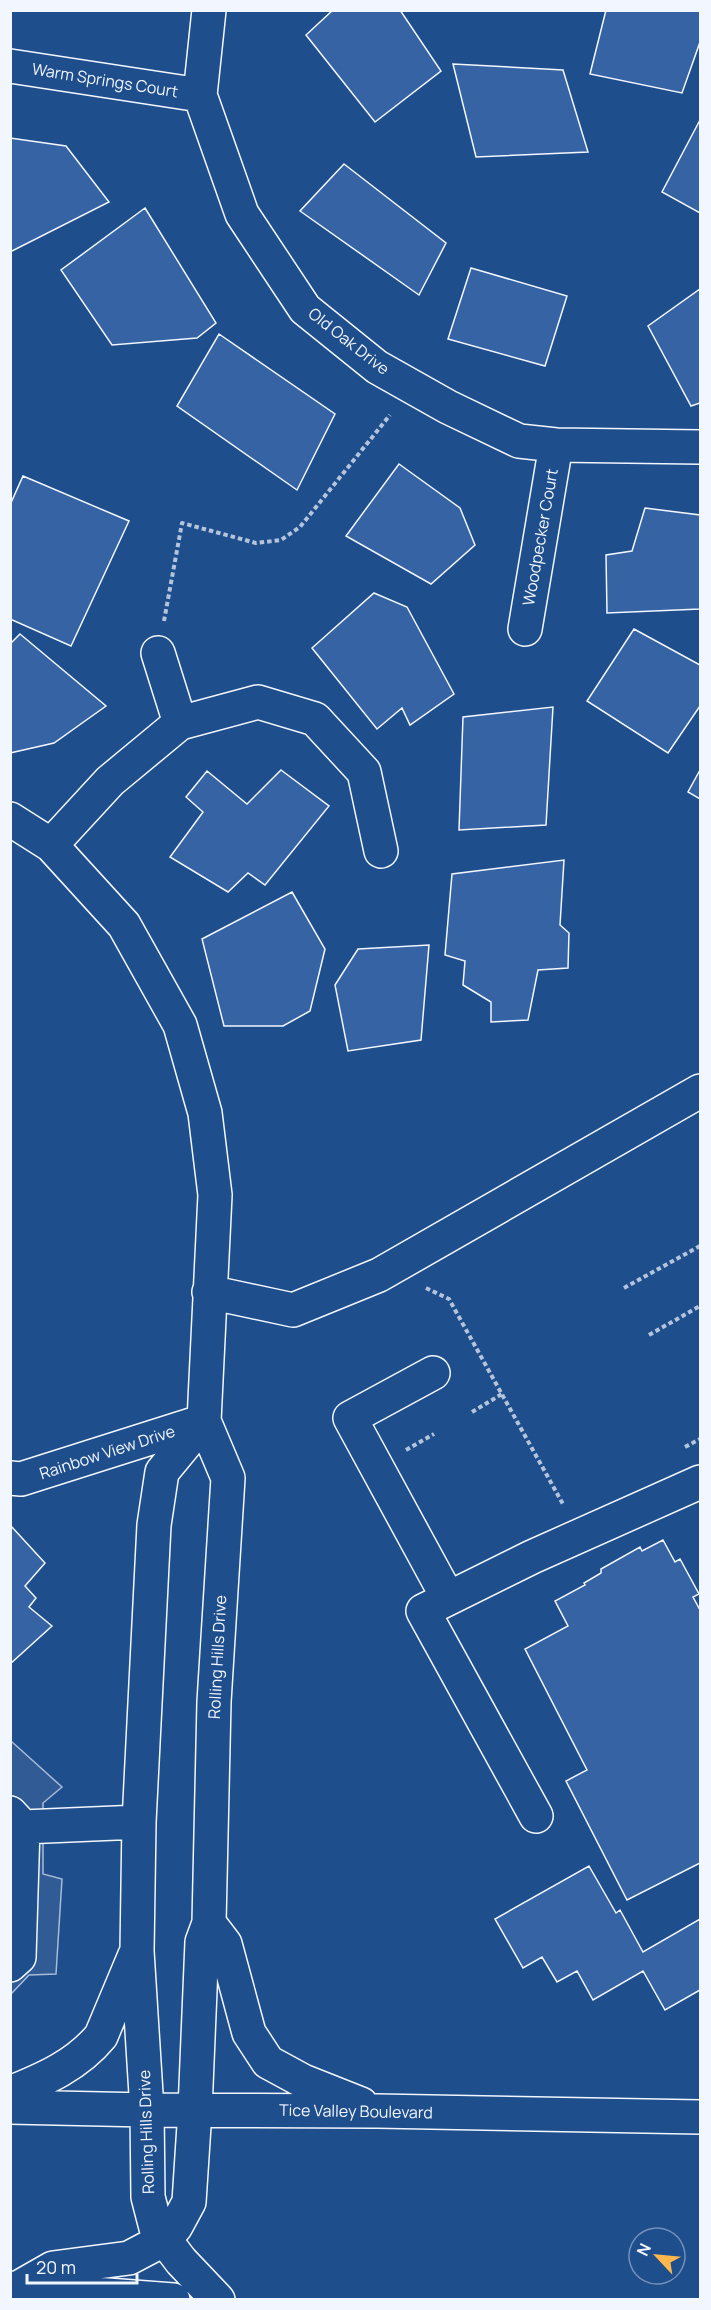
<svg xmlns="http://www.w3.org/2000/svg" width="711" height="2310" font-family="Manrope,sans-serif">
  <rect width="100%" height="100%" fill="#1f4e8c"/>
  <path fill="#305b95" stroke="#a8bbd7" stroke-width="1.5" d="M 11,1741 L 62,1787 L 43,1803 L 43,1874 L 62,1879 L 56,1974 L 29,1975 L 11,1994 Z"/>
  <path fill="#3563a3" stroke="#f2f6ff" stroke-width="1.5" d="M 333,10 L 400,10 L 441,71 L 375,122 L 306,35 Z
    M 606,10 L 700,10 L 700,42 L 682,93 L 590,74 Z
    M 453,64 L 563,70 L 588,152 L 476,157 Z
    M 700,120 L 700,213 L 662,192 Z
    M 10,138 L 66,146 L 109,202 L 10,252 Z
    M 344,164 L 446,243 L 419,295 L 300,211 Z
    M 145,208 L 216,323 L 197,338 L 112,345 L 61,270 Z
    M 471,268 L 567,296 L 545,366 L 448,339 Z
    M 700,289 L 700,403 L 691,406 L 648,326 Z
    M 219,334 L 335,414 L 297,490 L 177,406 Z
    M 399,464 L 460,508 L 475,545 L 431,584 L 346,536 Z
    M 23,476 L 129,521 L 71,646 L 10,619 L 10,505 Z
    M 645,508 L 700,515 L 700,609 L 607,613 L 606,555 L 632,551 Z
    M 374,593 L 407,607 L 454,694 L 410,725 L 402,708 L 377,729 L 312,648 Z
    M 634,629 L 700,665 L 700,706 L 668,753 L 587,701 Z
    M 20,634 L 106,706 L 54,743 L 10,753 L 10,644 Z
    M 553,707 L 546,825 L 459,830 L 463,717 Z
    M 281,770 L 329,806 L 265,885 L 248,873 L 228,892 L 170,857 L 203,812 L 186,797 L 207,771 L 247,804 Z
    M 700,770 L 700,799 L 688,792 Z
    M 564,860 L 560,925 L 569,933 L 568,968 L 538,970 L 528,1020 L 491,1022 L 491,1002 L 463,985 L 465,961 L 445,955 L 452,874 Z
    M 292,892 L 325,949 L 310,1011 L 283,1026 L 224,1026 L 202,939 Z
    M 429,945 L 421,1040 L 348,1051 L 335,985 L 358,949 Z
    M 11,1526 L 45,1563 L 25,1586 L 36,1598 L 29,1607 L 52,1626 L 10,1664 Z
    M 663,1540 L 675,1562 L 680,1559 L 699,1594 L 693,1597 L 700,1610 L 700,1863 L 627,1900 L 566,1781 L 587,1770 L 525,1649 L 568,1626 L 555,1601 L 585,1585 L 584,1583 L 601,1573 L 601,1569 L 640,1547 L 642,1551 Z
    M 589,1866 L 616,1913 L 620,1910 L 643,1952 L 700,1919 L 700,1990 L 665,2010 L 643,1971 L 593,2000 L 577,1971 L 557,1982 L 542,1957 L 523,1968 L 495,1919 Z"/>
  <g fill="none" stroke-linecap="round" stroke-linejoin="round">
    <defs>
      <path id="minor" d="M 209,10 L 200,95 L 242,214 L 305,309 L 377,367 L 448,407 L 519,441 L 556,445 L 700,447
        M 10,66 L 200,95
        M 525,629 L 556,445
        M 158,653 L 180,723
        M 10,819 L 51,845 L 124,925 L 180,1025 L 205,1113 L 215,1195 L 204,1421 L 228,1478 L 214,1702 L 209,1923 L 202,1942 L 195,2110 L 189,2202 L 176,2226 L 165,2239 L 129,2258 L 53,2268 L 18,2288
        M 51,845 L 110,781 L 180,723 L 258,702 L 315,719 L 364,772 L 381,851
        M 209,1292 L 293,1310 L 379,1275 L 700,1091
        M 433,1373 L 350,1418 L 448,1598
        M 204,1421 L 162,1472 L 154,1525 L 139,1822 L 137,1951 L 147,2110 L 148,2197 L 156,2228 L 181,2261 L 218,2300
        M 10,1478 L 21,1479 L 204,1421
        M 10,1813 L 23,1827 L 19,1957 L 10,1965
        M 536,1816 L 423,1611 L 532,1557 L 700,1482
        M 23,1827 L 139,1822
        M 209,1923 L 225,1944 L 249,2033 L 268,2062 L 303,2081 L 361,2104
        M 10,2093 C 45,2079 77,2065 101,2036 L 135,1955
        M 10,2107 L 147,2110 L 377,2111 L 700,2117
        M 15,2288 L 173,2300"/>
    </defs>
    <use href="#minor" stroke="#f2f6ff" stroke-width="36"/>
    <path stroke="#b3c4dc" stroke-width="4" stroke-dasharray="4.5 3" stroke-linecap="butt" d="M 164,621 L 182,523 L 256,543 L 281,540 L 300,527 L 390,415
      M 426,1288 L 449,1299 L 564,1506
      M 624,1288 L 700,1246
      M 649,1335 L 700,1306
      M 472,1412 L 502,1394
      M 685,1447 L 700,1439
      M 406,1450 L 434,1434"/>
    <use href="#minor" stroke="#1f4e8c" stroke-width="33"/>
  </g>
  <g text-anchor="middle" stroke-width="4.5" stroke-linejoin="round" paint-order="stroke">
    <g font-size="16" fill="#f2f6ff" stroke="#1f4e8c">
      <text transform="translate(105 80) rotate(9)" y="6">Warm Springs Court</text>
      <text transform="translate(349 341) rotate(38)" y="6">Old Oak Drive</text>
      <text transform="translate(540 537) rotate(-80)" y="6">Woodpecker Court</text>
      <text transform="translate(107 1452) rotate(-18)" y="6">Rainbow View Drive</text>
      <text transform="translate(217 1657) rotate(-87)" y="6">Rolling Hills Drive</text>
      <text transform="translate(356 2111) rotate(1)" y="6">Tice Valley Boulevard</text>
      <text transform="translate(146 2132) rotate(-92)" y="6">Rolling Hills Drive</text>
    </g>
  </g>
  <rect width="711" height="2310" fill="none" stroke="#f2f6ff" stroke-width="24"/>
  <g transform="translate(657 2256) rotate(296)"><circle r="28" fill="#1f4e8c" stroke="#7391ba" stroke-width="1.5"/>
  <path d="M0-4.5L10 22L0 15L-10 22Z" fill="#ffb74d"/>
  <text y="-9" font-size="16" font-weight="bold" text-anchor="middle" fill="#f2f6ff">N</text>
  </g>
  <path d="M27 2274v9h110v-9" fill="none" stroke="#f2f6ff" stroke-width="3"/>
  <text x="36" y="2274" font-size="18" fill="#f2f6ff" stroke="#1f4e8c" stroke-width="4.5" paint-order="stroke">20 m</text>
</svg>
